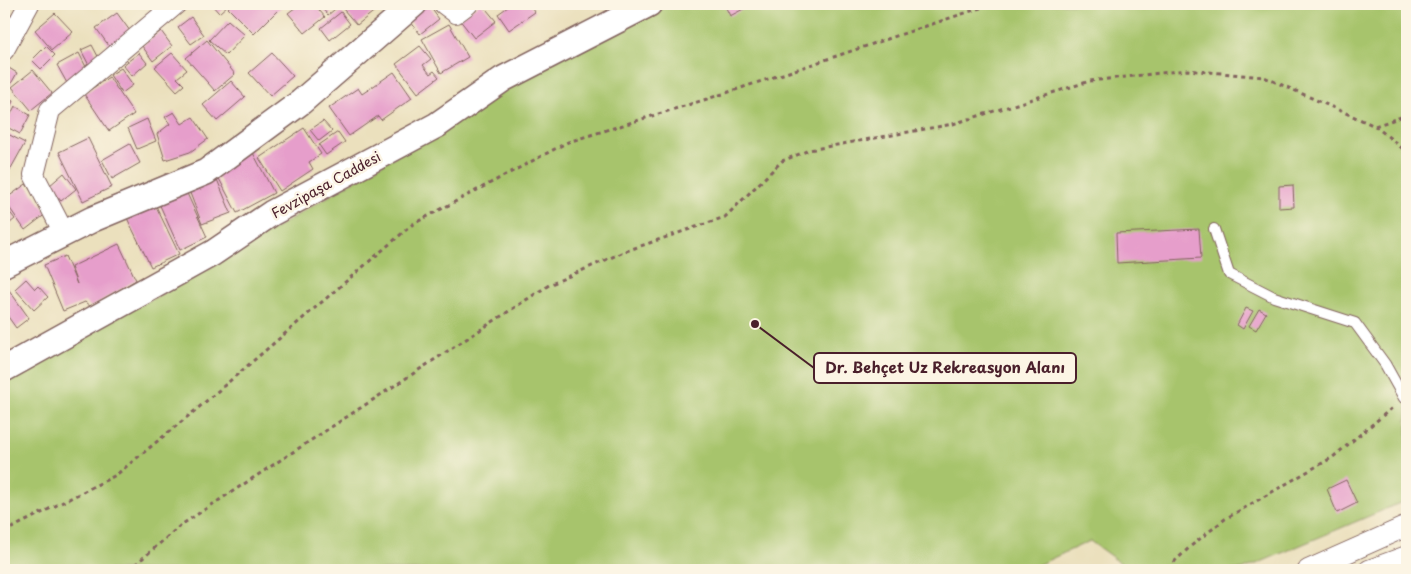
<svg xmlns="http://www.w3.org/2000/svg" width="1411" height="574" font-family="'Playpen Sans',sans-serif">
  <rect width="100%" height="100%" fill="#fcf5e5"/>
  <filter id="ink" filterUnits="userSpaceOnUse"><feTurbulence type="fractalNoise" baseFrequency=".02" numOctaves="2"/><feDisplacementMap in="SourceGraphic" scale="10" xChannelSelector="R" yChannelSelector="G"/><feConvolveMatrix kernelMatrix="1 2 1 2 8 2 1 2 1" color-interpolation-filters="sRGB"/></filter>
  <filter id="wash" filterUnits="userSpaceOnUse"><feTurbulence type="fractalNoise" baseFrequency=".0096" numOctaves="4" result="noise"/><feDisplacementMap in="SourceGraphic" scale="20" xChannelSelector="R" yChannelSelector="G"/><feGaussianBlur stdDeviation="1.12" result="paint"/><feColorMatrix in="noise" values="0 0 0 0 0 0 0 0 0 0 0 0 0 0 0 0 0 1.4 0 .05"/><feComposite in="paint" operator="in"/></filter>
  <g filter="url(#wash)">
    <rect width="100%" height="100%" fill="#ebe0bd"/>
    <path fill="#a7c46c" stroke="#78724c" d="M 649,4 L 1407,4 L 1407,500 L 1242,570 L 1130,570 L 1090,541 L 1027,570 L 4,570 L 4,376 L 191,279 Z"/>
    <g id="blocks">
      <path fill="#e69ecb" d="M 211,4 L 229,4 L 219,13 Z
        M 232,4 L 284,4 L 254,34 L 228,8 Z
        M 300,4 L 314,4 L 325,17 L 305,33 L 288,13 Z
        M 318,4 L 341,4 L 328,15 Z
        M 349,4 L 372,4 L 377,9 L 357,25 L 343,9 Z
        M 424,4 L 428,4 L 439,19 L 420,34 L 407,17 Z
        M 479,4 L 482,4 L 496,21 L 474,38 L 459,19 Z
        M 512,4 L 529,4 L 535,12 L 509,30 L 498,14 Z
        M 724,4 L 751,4 L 751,5 L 730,16 Z
        M 341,12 L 350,24 L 330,40 L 321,28 Z
        M 55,13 L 73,32 L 52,50 L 35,30 Z
        M 117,13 L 130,31 L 109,46 L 96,28 Z
        M 191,17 L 204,35 L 191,44 L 178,27 Z
        M 228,20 L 245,35 L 226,55 L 209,40 Z
        M 449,24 L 468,57 L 441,73 L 422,39 Z
        M 161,31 L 172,46 L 153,61 L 142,46 Z
        M 207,40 L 235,74 L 215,91 L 186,58 Z
        M 92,45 L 102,64 L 91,69 L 81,50 Z
        M 46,46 L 55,55 L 41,69 L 32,60 Z
        M 420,46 L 431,59 L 423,65 L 430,74 L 434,71 L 439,77 L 418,93 L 396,64 Z
        M 79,53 L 89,73 L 68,85 L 57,65 Z
        M 139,53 L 147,63 L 132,76 L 123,65 Z
        M 172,53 L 187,70 L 177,78 L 184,85 L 177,91 L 155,67 Z
        M 272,53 L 293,76 L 270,96 L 249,73 Z
        M 4,65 L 17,73 L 8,89 L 4,87 Z
        M 121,68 L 133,85 L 122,93 L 110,75 Z
        M 33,70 L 52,93 L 31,110 L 12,87 Z
        M 394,72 L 412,98 L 381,120 L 378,116 L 349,136 L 329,108 L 358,88 L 362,94 Z
        M 109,77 L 134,114 L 109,131 L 84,94 Z
        M 231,81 L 245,97 L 217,121 L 203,105 Z
        M 4,97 L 13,101 L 4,120 Z
        M 15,106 L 30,115 L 20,134 L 5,126 Z
        M 174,112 L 182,124 L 193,117 L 208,139 L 190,152 L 165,160 L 157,134 L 170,124 L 165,117 Z
        M 147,119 L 156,141 L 137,149 L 128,128 Z
        M 323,121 L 332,131 L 319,141 L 310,130 Z
        M 304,128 L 321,154 L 309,162 L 313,169 L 280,191 L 259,158 Z
        M 4,132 L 25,143 L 10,170 L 4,166 Z
        M 338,132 L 345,142 L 326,155 L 319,145 Z
        M 88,138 L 112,187 L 83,201 L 59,152 Z
        M 130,144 L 140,163 L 112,179 L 102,160 Z
        M 251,149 L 274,193 L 237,213 L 214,169 Z
        M 64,173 L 76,189 L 61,201 L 49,186 Z
        M 216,177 L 231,213 L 202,224 L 188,188 Z
        M 26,184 L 47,213 L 25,230 L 4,200 Z
        M 1293,185 L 1294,207 L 1279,208 L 1279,186 Z
        M 185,189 L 207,237 L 180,250 L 158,201 Z
        M 155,204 L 179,254 L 151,267 L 127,218 Z
        M 4,205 L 15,219 L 4,228 Z
        M 1199,229 L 1201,258 L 1117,263 L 1116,233 Z
        M 119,244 L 136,280 L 91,307 L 85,302 L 63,311 L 44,265 L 65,256 L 77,284 L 71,267 Z
        M 26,279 L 35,289 L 38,286 L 48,297 L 34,310 L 15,289 Z
        M 4,283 L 29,318 L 16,328 L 4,311 Z
        M 1246,308 L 1253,311 L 1243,329 L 1237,325 Z
        M 1259,309 L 1266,313 L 1256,330 L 1249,326 Z
        M 1346,480 L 1357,503 L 1337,513 L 1327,489 Z"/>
    </g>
  </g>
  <g filter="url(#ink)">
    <use href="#blocks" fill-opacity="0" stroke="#82635e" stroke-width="1"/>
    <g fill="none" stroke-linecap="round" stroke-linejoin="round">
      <defs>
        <path id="service" d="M 1214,229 L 1229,274 L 1274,297 L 1355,323 L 1385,364 L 1404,398"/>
        <path id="minor" d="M 444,4 L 456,13 L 468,4
          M 4,50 L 29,4
          M 64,233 L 34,175 L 50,110 L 176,4
          M 1308,570 L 1407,526
          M 1369,570 L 1407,556"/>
        <path id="tertiary" d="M 4,264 L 93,219 L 206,172 L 301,102 L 414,4
          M 4,369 L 213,253 L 272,213 L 437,125 L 503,79 L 649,4"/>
      </defs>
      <use href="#service" stroke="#82635e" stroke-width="12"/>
      <use href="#minor" stroke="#82635e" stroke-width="22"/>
      <use href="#tertiary" stroke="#82635e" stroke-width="28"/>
      <path stroke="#82635e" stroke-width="3" stroke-dasharray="4 4" stroke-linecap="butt" d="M 1375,126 L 1407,115
        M 4,532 L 116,475 L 197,409 L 413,224 L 568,142 L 723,94 L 992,4
        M 129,570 L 181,525 L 549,285 L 626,251 L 725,217 L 782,161 L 809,150 L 953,124 L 1090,81 L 1187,70 L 1264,77 L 1375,126 L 1407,152
        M 1171,570 L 1175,561 L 1191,546 L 1225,519 L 1333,457 L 1392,408"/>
      <use href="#service" stroke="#fff" stroke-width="10"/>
      <use href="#minor" stroke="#fff" stroke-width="20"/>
      <use href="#tertiary" stroke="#fff" stroke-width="25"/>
    </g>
  </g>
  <g text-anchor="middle" stroke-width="5" stroke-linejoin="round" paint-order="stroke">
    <g font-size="14" fill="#4a1f2b" stroke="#fcf5e5">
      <text transform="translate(326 185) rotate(-29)" y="5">Fevzipaşa Caddesi</text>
    </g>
  </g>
  <path fill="none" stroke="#4a1f2b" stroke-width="2" d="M755 324L814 368"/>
  <circle fill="#4a1f2b" stroke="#fcf5e5" stroke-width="2" cx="755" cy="324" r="5"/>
  <rect fill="#fcf5e5" stroke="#4a1f2b" stroke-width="2" x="814" y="353" width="262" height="30" rx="5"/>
  <g font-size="15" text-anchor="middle" font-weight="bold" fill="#4a1f2b">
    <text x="945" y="373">Dr. Behçet Uz Rekreasyon Alanı</text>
  </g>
  <rect width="1411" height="574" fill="none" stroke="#fcf5e5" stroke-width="20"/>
</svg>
